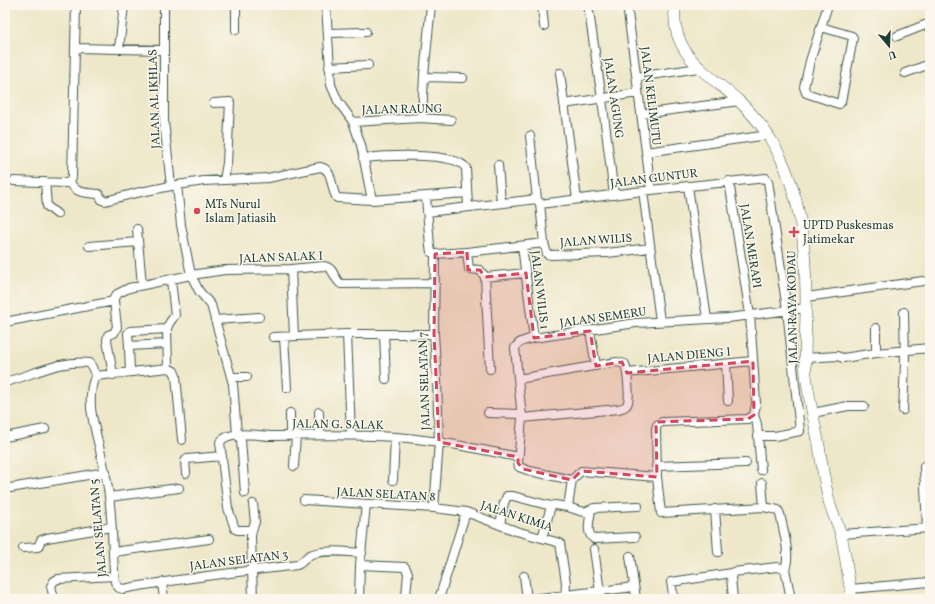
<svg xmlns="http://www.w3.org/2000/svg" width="935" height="604" font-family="Vollkorn,serif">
  <rect width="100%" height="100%" fill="#fbf7ec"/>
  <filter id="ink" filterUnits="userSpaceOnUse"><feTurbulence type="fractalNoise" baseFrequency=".025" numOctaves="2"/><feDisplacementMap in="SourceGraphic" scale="8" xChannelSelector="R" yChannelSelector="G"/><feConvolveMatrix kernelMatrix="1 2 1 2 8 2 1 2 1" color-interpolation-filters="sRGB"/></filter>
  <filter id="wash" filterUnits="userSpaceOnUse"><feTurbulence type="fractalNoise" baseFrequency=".012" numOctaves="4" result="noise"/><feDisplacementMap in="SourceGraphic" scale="16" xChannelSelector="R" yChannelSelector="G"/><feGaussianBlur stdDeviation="0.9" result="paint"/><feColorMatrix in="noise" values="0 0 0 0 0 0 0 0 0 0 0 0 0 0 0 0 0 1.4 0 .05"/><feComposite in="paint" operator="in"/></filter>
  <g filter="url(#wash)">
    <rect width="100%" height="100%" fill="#eee7c9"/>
  </g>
  <g filter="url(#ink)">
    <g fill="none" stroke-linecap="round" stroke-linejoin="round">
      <defs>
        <path id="street" d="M 164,5 L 164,121 L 171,186 L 204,181 L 268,178 L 320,167 C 334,169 330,189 337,198 L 372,200 L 467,193
          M 236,5 L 236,30
          M 326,5 L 331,85 L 338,101 L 353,122 L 361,145 L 372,200
          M 431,5 L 424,75 L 426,77 L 463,78
          M 542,5 L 544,26
          M 588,5 L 602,99 L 614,195
          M 627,5 L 651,190
          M 821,27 L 852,36 L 853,38 L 841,102 L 839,104 L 806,93 L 804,87 L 810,61 L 828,5
          M 328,33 L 366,32
          M 897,36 L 930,23
          M 76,48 L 163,50
          M 119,49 L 124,5
          M 329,67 L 368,65
          M 560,73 L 577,199
          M 905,73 L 930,64
          M 637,77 L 699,68
          M 214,103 L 230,102 L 227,163 L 224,180
          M 564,104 L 638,93
          M 641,114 L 740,101
          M 422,118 L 424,75
          M 353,122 L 420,118 L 451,120
          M 530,136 L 537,199 L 540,204 L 544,243 L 547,254 L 551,255 L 607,253 L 650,248
          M 646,152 L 769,135
          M 363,158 C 382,156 455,151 466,168 L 468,206
          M 498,165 L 501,203
          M 14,181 L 66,183 L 70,182 L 72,177 L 76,5
          M 729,181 L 750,315 L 756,403 L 754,415 L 748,419 L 662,422 L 657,425 L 656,429 L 657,477 L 661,513 L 764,507 L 778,510 L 780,514 C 783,529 791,555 785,569
          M 45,182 L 47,206 L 57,214
          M 70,182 C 77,195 86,192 99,194 L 102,200 L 105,201 L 136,193 L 171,186
          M 177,185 L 181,225 L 191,275 L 199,291 L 211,305 L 233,384 L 237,434
          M 688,186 L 707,319
          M 643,191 L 660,321
          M 426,197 L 430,246 L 431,252 L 435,254
          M 540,204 L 651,190 L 766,178 L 768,181 L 787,310 L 800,431 L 775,436 L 758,436
          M 427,212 L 537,199
          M 137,229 L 142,285
          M 89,246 L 138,242
          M 522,246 L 534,338
          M 467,252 L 469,269 L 480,270 L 485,277 L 490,369
          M 435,254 L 467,252 L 544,243
          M 291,269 L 294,336
          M 485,277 L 526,273
          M 806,297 L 923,281
          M 215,320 L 259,317
          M 5,322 L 114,301
          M 590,331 L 596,366
          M 347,334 L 351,435
          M 384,334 L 386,379
          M 273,337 L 347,334 L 434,334
          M 284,337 L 287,388
          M 167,344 L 129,346 L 128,333 L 130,331 L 167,329
          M 129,346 L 130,372
          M 876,353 L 876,328
          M 805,358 L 837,356 L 843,358 L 876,353 L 930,348
          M 726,364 L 728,401
          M 168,368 L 167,329 C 168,323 172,320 175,315 L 171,280
          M 627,373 L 753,361
          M 113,375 L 107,340 L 108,335 L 114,333 L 117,327 L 114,301 L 114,298 L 117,294 L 129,288 L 191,275 L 225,270 L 291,269 L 323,266 C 335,267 333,279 341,284 L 435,283
          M 96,376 C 90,383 90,406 92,415 C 97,442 106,468 109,496 C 113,525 112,554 115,582 L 119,588 L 123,589 C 181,578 239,572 297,565 C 303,563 305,557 310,555 C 322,549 347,552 362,553
          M 96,376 L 168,368 L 174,371 L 176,376 L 182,440
          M 231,377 L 247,377
          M 518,379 L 617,362 L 625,364 C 627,371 630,395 628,402 C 627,407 623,408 618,409 L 522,418
          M 5,382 C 33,375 61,359 90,363 L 96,376
          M 903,410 L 905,364 L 904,312
          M 319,412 L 320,435
          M 488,413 L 522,414
          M 813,413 L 848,406 L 864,406
          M 754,415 L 757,424 L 761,470
          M 237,434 L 241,440 L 245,493
          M 290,435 L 290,413
          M 5,437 L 45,429
          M 294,466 L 296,435
          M 656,466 L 746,463
          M 924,466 L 927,528
          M 186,473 L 185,461 L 187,459 L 222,456
          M 393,480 L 395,437
          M 572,480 L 530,471 L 519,467 L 518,463 L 522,418 L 515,348 C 519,341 526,340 534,338 L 636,323 L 728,318 L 806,308
          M 572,480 L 581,471 L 657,477
          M 762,483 L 764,507
          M 5,486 L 6,487 L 10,488 L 106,472
          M 109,497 L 179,488
          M 304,500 L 434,508 L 466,512 L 516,531 L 560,543 L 566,583 L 565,599
          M 253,504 L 255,522 L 252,530 L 251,536 L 253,599
          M 568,507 L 580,511 L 585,512 L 594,508 L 638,506
          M 434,508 L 439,442 L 437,380 L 434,334 L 435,254
          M 715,509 L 718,552
          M 591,510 C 590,519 585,533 594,539 L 635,537
          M 500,525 L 504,503 L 507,496 L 513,496 L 551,506
          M 252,530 L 238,530 L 235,529 L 228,508 L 220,442 C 230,429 258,436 273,436 C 313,435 354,434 395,437 C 437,440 478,449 518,457
          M 841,534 L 930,528
          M 542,538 L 551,506 L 555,505 L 568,507 L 572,480
          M 23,548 L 38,547 L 41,540 L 47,538 L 111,527
          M 594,549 L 601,599
          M 113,552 L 209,539
          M 630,556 L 636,599
          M 360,565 L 405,567 L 408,573 L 406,596 L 408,598 L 419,599
          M 524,576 L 527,599
          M 162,582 L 164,599
          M 850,589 L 930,582
          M 54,599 L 51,586 L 54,581 L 58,579 L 114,576
          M 359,599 L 360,565 L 366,504
          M 439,599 L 466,512
          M 532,599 L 634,587
          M 674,599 L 671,582 L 732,573
          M 733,599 L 731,577 L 733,572 L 777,567 L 785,569 L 791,599"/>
        <path id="secondary" d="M 675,5 C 670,57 708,72 740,102 C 760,121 776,144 786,170 C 804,214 806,261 806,307 C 806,330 804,352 806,375 C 809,398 814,421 819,445 C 822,466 825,488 831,508 C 834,517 839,526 841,535 C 846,556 848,578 852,599"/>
      </defs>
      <use href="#street" stroke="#3e564a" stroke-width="10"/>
      <use href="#secondary" stroke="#3e564a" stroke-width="12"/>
      <use href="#street" stroke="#fff" stroke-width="8"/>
      <use href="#secondary" stroke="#fff" stroke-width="11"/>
    </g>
  </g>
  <path fill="#d1495b" fill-opacity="0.2" stroke="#d1495b" stroke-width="3" stroke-dasharray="8 5" stroke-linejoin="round" d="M 467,252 L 468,270 L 480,270 L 485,277 L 526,273 L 534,338 L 590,331 L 596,366 L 622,362 L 627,373 L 753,361 L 754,415 L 748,419 L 656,422 L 657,477 L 581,471 L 572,480 L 523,469 L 518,463 L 518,457 L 439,442 L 434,334 L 435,254 Z"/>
  <g fill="#d1495b" stroke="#fbf7ec" stroke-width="1.5">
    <circle cx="197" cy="211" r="4"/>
    <path d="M792 226h4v4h4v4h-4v4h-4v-4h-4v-4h4z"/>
  </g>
  <g text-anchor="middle" stroke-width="3" stroke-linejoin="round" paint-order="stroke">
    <g font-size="12" fill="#1f3d34" stroke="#fbf7ec">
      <text transform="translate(651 96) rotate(83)" y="4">JALAN KELIMUTU</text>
      <text transform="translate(614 98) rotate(82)" y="4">JALAN AGUNG</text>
      <text transform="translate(154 99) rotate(-92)" y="4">JALAN AL IKHLAS</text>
      <text transform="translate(402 109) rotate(-1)" y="4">JALAN RAUNG</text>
      <text transform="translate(654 178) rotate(-7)" y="4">JALAN GUNTUR</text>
      <text transform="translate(596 240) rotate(-4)" y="4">JALAN WILIS</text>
      <text transform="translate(751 246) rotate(81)" y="4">JALAN MERAPI</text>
      <text transform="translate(281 257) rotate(-2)" y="4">JALAN SALAK I</text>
      <text transform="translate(540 290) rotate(83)" y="4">JALAN WILIS 1</text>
      <text transform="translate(792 307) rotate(-91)" y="4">JALAN RAYA KODAU</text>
      <text transform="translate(603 317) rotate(-8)" y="4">JALAN SEMERU</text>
      <text transform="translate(689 355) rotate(-5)" y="4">JALAN DIENG I</text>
      <text transform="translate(424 381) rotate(-92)" y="4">JALAN SELATAN 7</text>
      <text transform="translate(338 424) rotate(1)" y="4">JALAN G. SALAK</text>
      <text transform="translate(386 494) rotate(3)" y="4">JALAN SELATAN 8</text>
      <text transform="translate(517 516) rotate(18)" y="4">JALAN KIMIA</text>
      <text transform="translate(98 528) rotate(-95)" y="4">JALAN SELATAN 5</text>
      <text transform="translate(239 560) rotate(-7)" y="4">JALAN SELATAN 3</text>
    </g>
    <g font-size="12" fill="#1f3d34" stroke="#fbf7ec" text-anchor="start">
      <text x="205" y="208">MTs Nurul<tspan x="205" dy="14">Islam Jatiasih</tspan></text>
      <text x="803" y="229">UPTD Puskesmas<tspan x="803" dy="14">Jatimekar</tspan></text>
    </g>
  </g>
  <rect width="935" height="604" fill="none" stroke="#fbf7ec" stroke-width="20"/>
  <g transform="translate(889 46) rotate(161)" stroke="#fbf7ec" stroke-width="3" paint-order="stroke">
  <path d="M0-3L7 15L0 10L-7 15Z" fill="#1f3d34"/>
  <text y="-6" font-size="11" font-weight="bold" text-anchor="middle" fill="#1f3d34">U</text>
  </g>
</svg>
